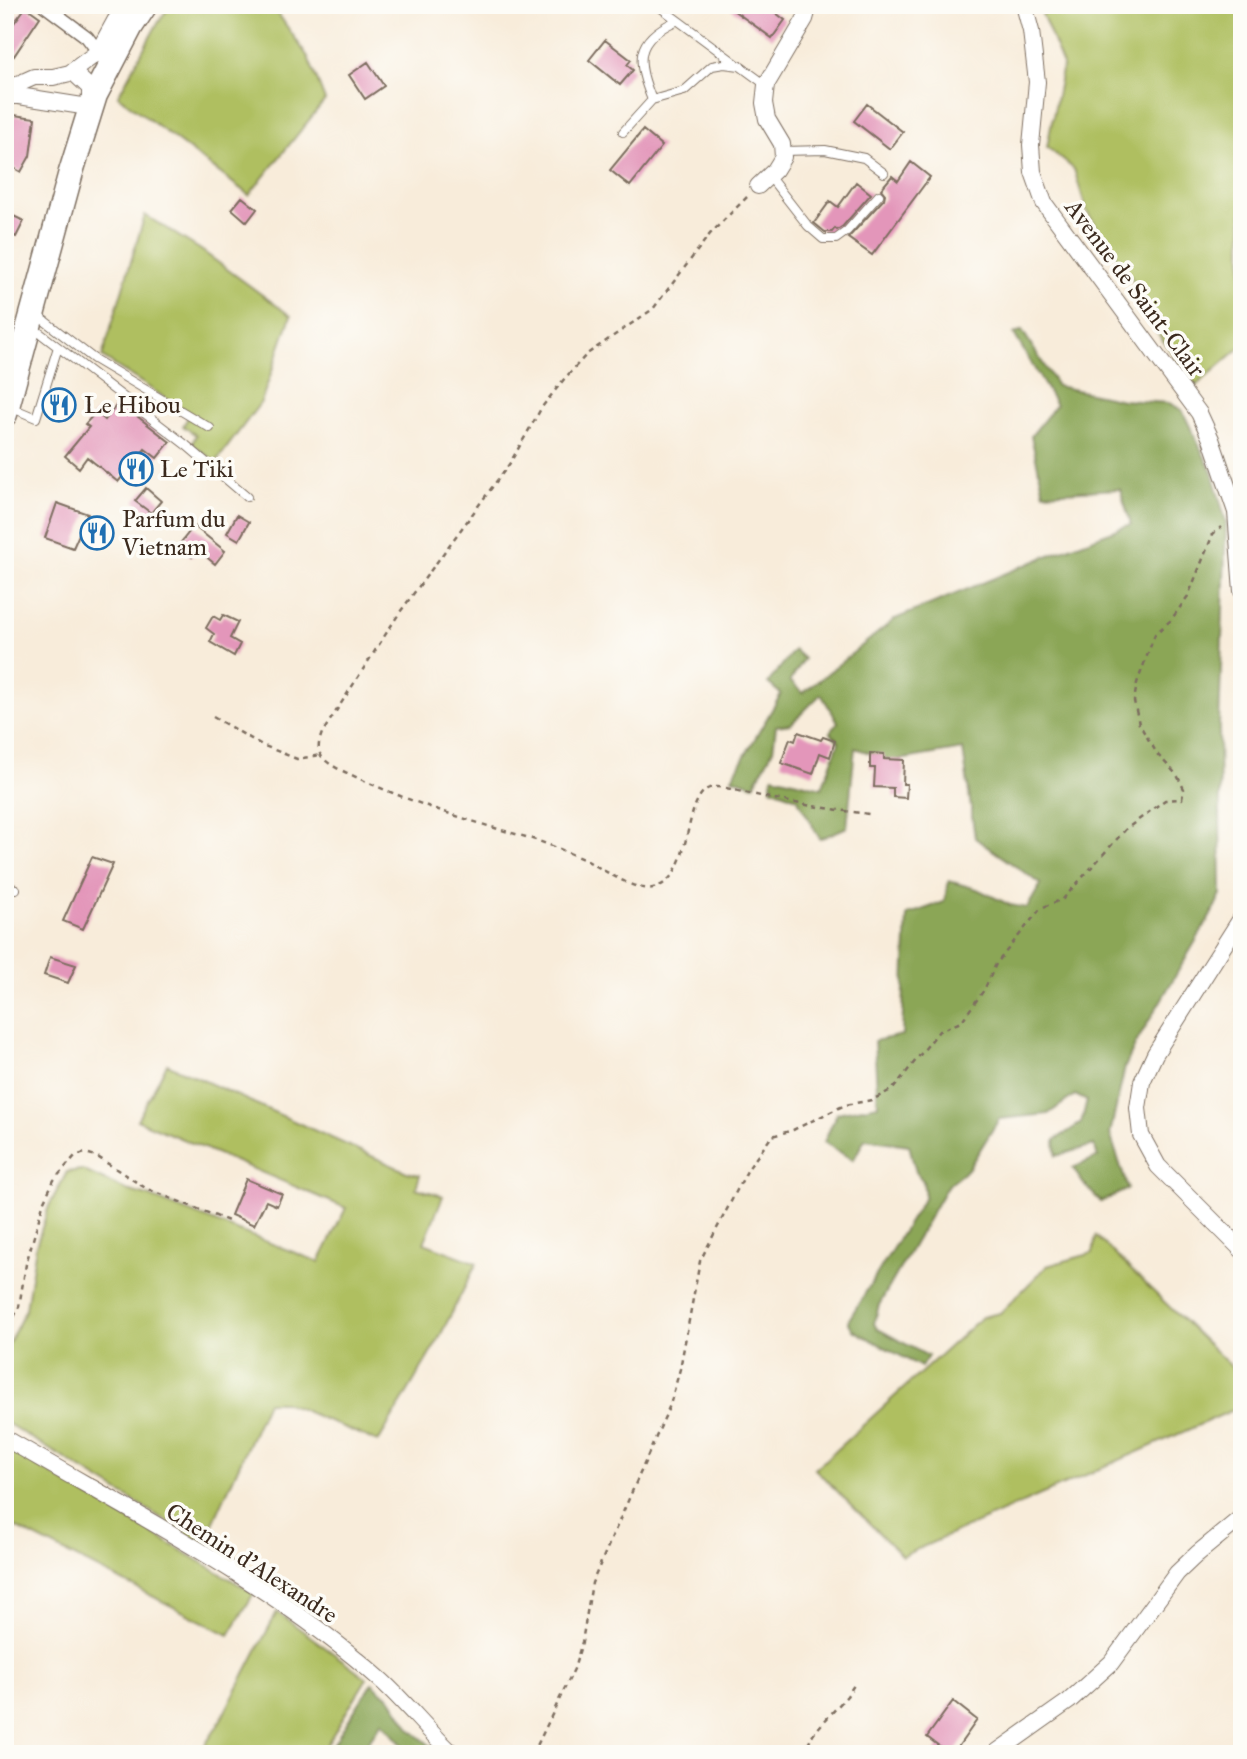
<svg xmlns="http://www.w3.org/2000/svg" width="1247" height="1759" font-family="'IM FELL Great Primer',serif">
  <rect width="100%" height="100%" fill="#fdfcf7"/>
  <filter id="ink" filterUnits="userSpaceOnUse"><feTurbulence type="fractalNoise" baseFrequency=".0143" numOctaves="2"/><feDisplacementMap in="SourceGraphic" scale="14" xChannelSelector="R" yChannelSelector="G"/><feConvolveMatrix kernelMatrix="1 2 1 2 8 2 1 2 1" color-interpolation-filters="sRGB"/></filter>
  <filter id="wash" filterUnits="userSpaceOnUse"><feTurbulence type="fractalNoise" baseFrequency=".00686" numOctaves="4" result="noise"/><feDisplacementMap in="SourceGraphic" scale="28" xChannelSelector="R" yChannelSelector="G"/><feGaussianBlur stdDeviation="1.57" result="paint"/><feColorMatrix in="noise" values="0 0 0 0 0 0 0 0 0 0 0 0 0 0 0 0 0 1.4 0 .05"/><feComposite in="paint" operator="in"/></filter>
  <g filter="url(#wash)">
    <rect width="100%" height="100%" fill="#f8ecda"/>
    <path fill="#afbf61" stroke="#757440" stroke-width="2" d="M 170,5 L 272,5 L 308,57 L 325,100 L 249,195 L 118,96 L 155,28 Z
      M 1056,5 L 1242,5 L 1242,346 L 1196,386 L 1140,309 L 1133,280 L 1087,212 L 1074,169 L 1047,147 L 1063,65 L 1042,14 Z
      M 145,215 L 201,250 L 291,316 L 261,402 L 216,462 L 192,444 L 196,435 L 183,426 L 190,414 L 102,357 Z
      M 167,1064 L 407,1172 L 420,1175 L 416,1188 L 443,1196 L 424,1243 L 477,1263 L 437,1342 L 378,1442 L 284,1402 L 267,1402 L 204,1544 L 5,1422 L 5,1351 L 26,1309 L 36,1246 L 49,1206 L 67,1172 L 82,1170 L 126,1190 L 148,1196 L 319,1262 L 346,1208 L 137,1120 Z
      M 1096,1236 L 1242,1377 L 1242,1406 L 902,1556 L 815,1469 L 982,1317 L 1000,1313 L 1047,1266 L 1093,1253 Z
      M 5,1447 L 254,1593 L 229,1635 L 5,1522 Z
      M 277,1612 L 367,1678 L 321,1754 L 199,1754 L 217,1727 Z"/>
    <path fill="#8ba657" stroke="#63683a" stroke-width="2" d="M 1022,330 L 1057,386 L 1123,400 L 1169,403 L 1182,410 L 1212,472 L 1226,522 L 1219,727 L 1221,894 L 1211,915 L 1136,1043 L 1125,1067 L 1110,1134 L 1128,1189 L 1101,1202 L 1083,1183 L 1073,1168 L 1098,1157 L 1094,1145 L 1056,1156 L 1055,1140 L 1081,1123 L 1087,1101 L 1075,1095 L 1048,1114 L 999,1119 L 968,1169 L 947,1186 L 879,1305 L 874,1324 L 878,1329 L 928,1356 L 921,1367 L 853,1330 L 848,1321 L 925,1196 L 923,1181 L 916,1172 L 909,1145 L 865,1139 L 853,1160 L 824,1142 L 837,1113 L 878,1105 L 874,1041 L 902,1035 L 907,915 L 944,902 L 949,881 L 977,889 L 1010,905 L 1027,908 L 1041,884 L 975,838 L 963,749 L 893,761 L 855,748 L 847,827 L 820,839 L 797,798 L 771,788 L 773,776 L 822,788 L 839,742 L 830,732 L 838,722 L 821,694 L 791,724 L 776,726 L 773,750 L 754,785 L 732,778 L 781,694 L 768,683 L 794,650 L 804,659 L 790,681 L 803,693 L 895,619 L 1057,552 L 1131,524 L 1120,489 L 1044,493 L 1031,436 L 1056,405 L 1014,334 Z
      M 372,1683 L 391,1699 L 411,1730 L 441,1754 L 410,1754 L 382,1722 L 360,1754 L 327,1754 Z"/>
    <g id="blocks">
      <path fill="#e396ba" d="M 726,5 L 776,5 L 772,10 L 785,20 L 772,38 Z
        M 26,7 L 40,17 L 14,56 L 5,50 L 5,35 Z
        M 605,40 L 631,60 L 627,65 L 633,70 L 620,85 L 589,60 Z
        M 368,62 L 384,86 L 365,99 L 349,75 Z
        M 867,104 L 903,132 L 890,149 L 854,121 Z
        M 14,115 L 35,118 L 30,156 L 21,172 L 5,163 L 5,133 L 8,123 L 12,124 Z
        M 643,130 L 662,146 L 630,186 L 610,170 Z
        M 911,162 L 930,177 L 872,255 L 848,238 L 884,199 L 885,194 L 881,189 L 892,176 L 898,181 Z
        M 856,182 L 871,194 L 843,226 L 837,230 L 835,228 L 832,232 L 825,232 L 814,223 L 830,201 L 838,207 Z
        M 242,197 L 257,209 L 247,222 L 232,209 Z
        M 5,212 L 24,221 L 16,237 L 5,232 Z
        M 119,402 L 170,442 L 157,458 L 145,449 L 118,482 L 87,457 L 79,468 L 65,456 L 89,427 L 85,424 L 96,412 L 105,420 Z
        M 146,488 L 161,501 L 151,513 L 135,501 Z
        M 57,503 L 88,514 L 73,548 L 45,538 Z
        M 237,515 L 249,522 L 239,540 L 227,533 Z
        M 194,526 L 225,551 L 215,564 L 198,550 L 192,557 L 178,546 Z
        M 223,615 L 238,622 L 230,638 L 240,644 L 234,656 L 210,642 L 214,634 L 206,628 L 213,616 L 220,620 Z
        M 798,732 L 821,740 L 823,737 L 835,741 L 830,757 L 820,753 L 813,774 L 781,763 L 790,739 L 795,741 Z
        M 870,753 L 884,754 L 884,759 L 904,760 L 903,784 L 907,784 L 906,798 L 893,797 L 893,788 L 874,787 L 875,768 L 870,768 Z
        M 92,857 L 113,864 L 83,929 L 63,921 Z
        M 50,957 L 76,965 L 68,983 L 44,975 Z
        M 246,1179 L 282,1194 L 277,1206 L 266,1201 L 254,1225 L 231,1215 Z
        M 953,1701 L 977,1720 L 953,1754 L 933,1754 L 939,1746 L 927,1737 Z"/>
    </g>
  </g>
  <g filter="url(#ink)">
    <use href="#blocks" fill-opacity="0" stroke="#7d6e60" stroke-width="2"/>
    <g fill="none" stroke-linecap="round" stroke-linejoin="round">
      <defs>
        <path id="service" d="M 657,5 L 738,65
          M 652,100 C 637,62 633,40 676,21
          M 623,132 L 652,100 L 684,91 L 712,66 L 724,64 L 740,66 L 766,85
          M 783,151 L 825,150 L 864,158 L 884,173
          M 769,176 L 808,226 L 823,239 L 836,239 L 847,231 L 879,195
          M 37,315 L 94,359 L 210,428
          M 32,327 L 186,445 L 247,497
          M 10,407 L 36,418 L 58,347
          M 5,887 L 16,889"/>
        <path id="pedestrian" d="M 44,5 L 87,37 L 103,58"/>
        <path id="minor" d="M 1024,5 L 1031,31 L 1037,82 L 1031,145 L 1033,172 L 1044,203 L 1199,413 L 1211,439 L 1236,512 L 1242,591
          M 70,73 L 98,52 L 115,21 L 127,5
          M 5,90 L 34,77 L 53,77 L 70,73 L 75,74 L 90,88 L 90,102
          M 5,96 L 19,96 L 82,106 L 90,102 L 95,95
          M 758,186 L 775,170 L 783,157 L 782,144 L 767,119 L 764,103 L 766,85 L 805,19 L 809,5
          M 1242,917 L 1155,1054 L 1142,1082 L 1138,1108 L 1141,1135 L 1158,1166 L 1242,1250
          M 5,1438 C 133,1513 271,1582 382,1681 C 407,1704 428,1731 453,1754
          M 994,1754 L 1069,1701 L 1111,1663 L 1177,1573 L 1197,1554 L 1242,1517"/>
        <path id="primary" d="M 5,414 L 71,172 L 95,95 L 131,26 L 145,5"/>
      </defs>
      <use href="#service" stroke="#7d6e60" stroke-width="10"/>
      <use href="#pedestrian" stroke="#7d6e60" stroke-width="15"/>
      <use href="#minor" stroke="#7d6e60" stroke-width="18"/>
      <use href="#primary" stroke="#7d6e60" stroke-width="27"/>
      <path stroke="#7d6e60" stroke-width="2.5" stroke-dasharray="5 5" stroke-linecap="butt" d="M 747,197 L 710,234 L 653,309 L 587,354 L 565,378 L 542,407 L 510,463 L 400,612 L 322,733 C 319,741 316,751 323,758 C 332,768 349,773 360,779 C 413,803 469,821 526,837 C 546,843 565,851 585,860 C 602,868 634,892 653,888 C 693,879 682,804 707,789 C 717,784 733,790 743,792 C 785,802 827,809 869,814
        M 213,717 L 262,745 L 297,759 L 321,755
        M 5,1335 L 19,1307 L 26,1264 L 44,1201 L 54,1180 L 75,1156 L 85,1153 L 96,1156 L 147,1189 L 231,1222
        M 533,1754 L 574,1669 L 582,1642 L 592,1583 L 670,1405 L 680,1369 L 700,1261 L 748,1169 L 772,1136 L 793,1130 L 845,1105 L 872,1100 L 893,1089 L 939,1031 L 961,1022 L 984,990 L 996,964 L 1041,908 L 1063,899 L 1126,829 L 1165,800 L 1182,799 L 1184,789 L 1177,775 L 1158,755 L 1139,724 L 1134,701 L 1137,683 L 1155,634 L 1171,620 L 1188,596 L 1213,534 L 1221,527
        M 804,1754 L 813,1734 L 847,1696 L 854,1685"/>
      <use href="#service" stroke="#fff" stroke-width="8"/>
      <use href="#pedestrian" stroke="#fff" stroke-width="12"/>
      <use href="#minor" stroke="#fff" stroke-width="16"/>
      <use href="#primary" stroke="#fff" stroke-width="24"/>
    </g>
  </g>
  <defs>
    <symbol id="restaurant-ring" viewBox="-11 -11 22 22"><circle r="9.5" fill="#fdfcf7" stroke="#1f6fb2" stroke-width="1.5"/><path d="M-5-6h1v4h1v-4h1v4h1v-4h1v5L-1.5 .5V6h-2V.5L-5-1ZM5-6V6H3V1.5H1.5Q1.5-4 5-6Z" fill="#1f6fb2"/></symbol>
  </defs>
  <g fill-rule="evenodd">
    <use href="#restaurant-ring" x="40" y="386" width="38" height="38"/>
    <use href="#restaurant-ring" x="117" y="450" width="38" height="38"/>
    <use href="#restaurant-ring" x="78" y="514" width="38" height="38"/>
  </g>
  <g text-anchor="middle" stroke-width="7" stroke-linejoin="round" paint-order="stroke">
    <g font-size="24" fill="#3b2a1e" stroke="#fdfcf7">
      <text transform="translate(1135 288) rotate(53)" y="8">Avenue de Saint-Clair</text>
      <text transform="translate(252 1563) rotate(33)" y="8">Chemin d'Alexandre</text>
    </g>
    <g font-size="24" fill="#3b2a1e" stroke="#fdfcf7" text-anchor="start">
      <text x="84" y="413">Le Hibou</text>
      <text x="160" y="477">Le Tiki</text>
      <text x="122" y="527">Parfum du<tspan x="122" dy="28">Vietnam</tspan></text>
    </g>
  </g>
  <rect width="1247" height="1759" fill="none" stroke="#fdfcf7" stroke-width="28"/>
</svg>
